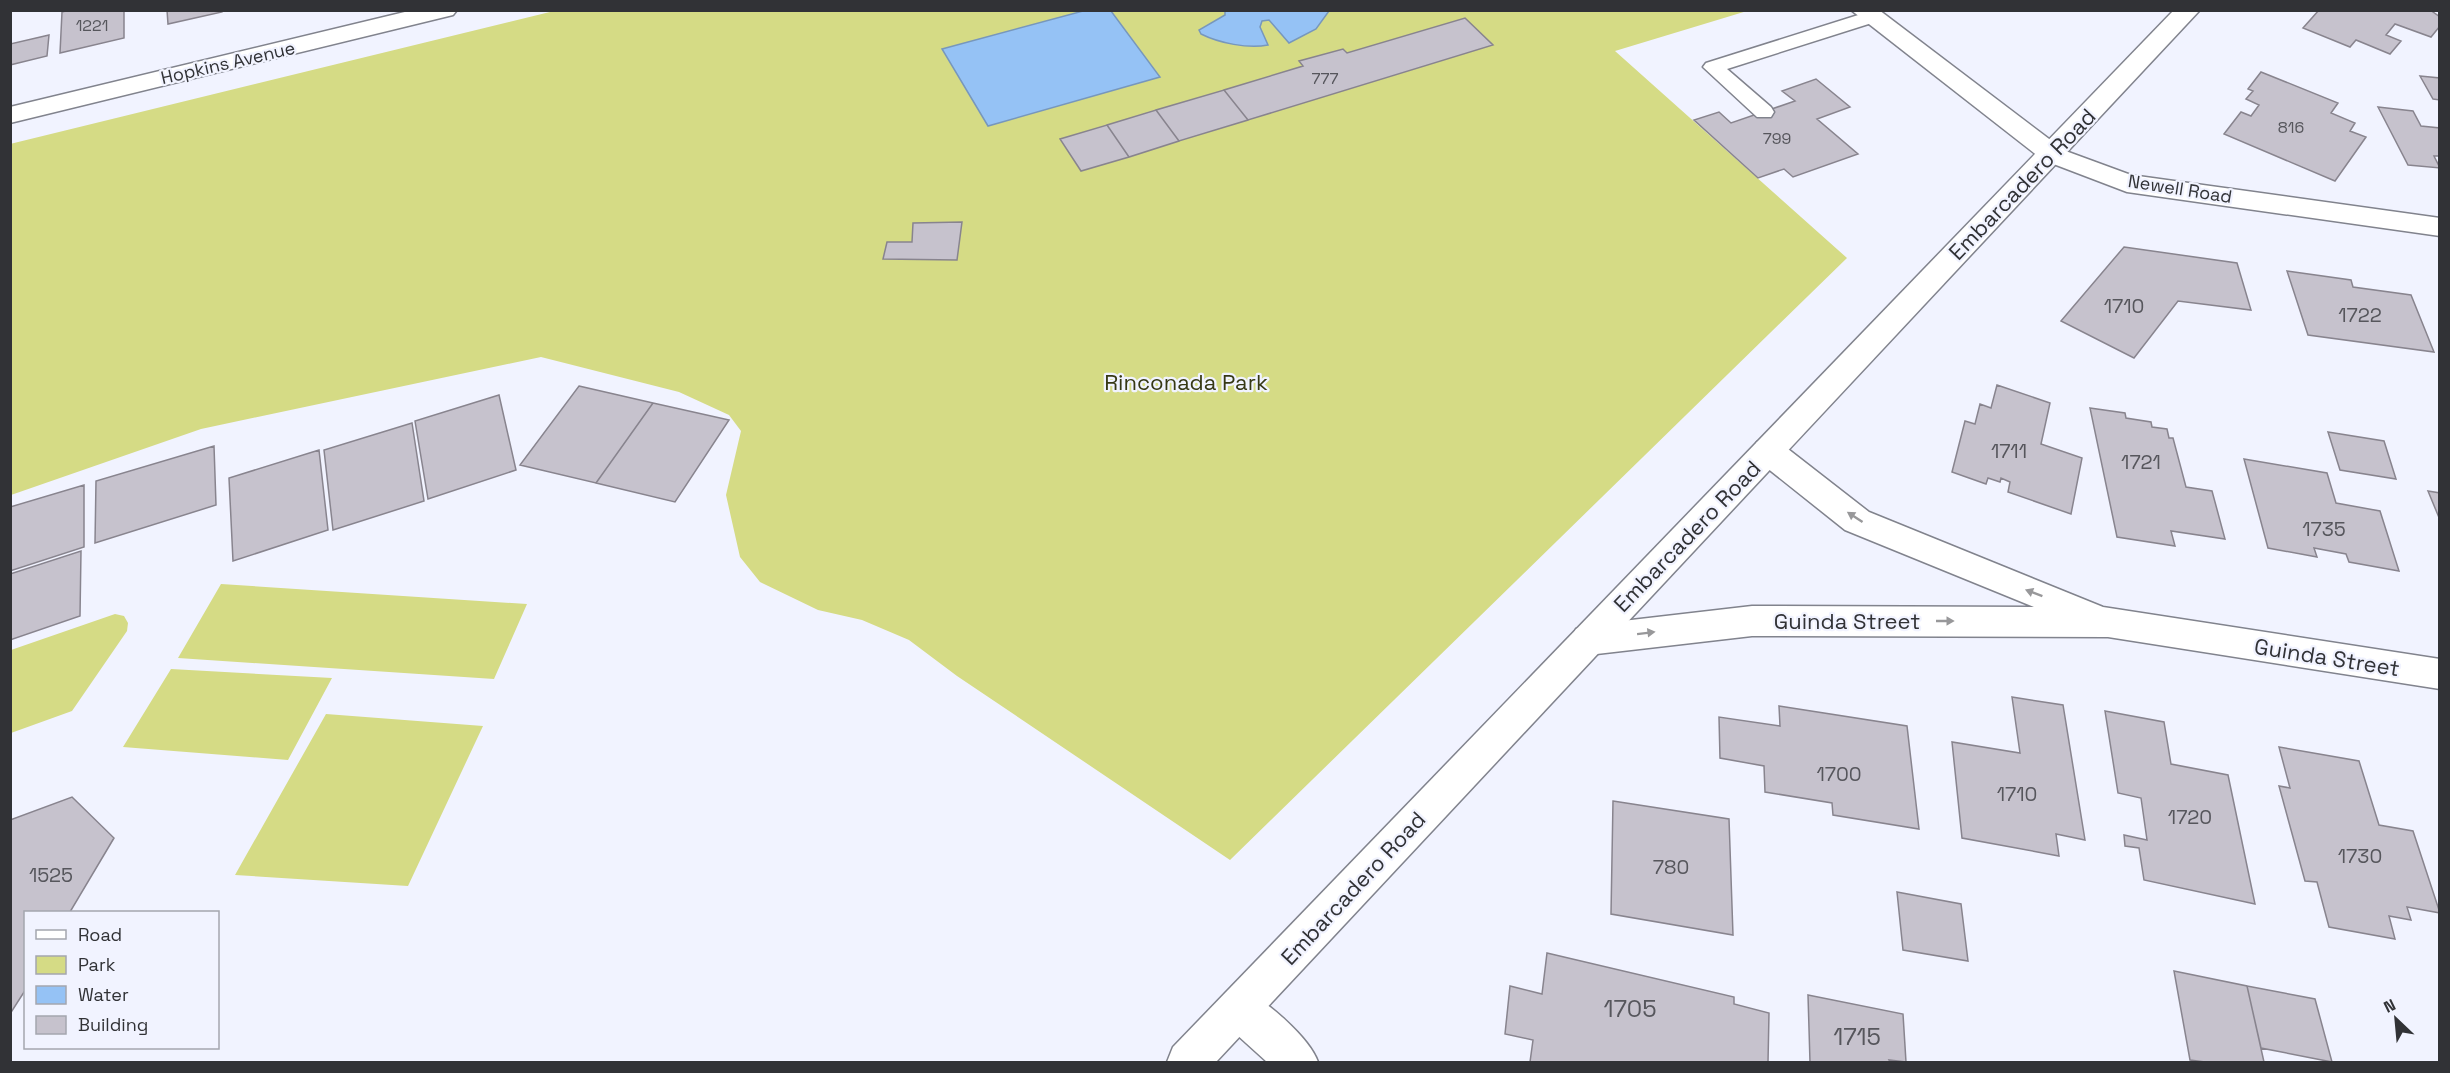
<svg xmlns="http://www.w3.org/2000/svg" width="2450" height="1073" font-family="'Space Grotesk',sans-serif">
  <rect width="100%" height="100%" fill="#f1f3ff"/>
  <path fill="#d5db85" d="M 554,11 L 1747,11 L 1615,51 L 1847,258 L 1230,860 L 957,676 L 909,640 L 862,620 L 818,610 L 760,582 L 740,557 L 726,495 L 741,431 L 729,415 L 679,392 L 541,357 L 201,429 L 11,495 L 10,144 Z
    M 221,584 L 527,604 L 494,679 L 178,658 Z
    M 115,614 L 124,616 L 128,623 L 127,631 L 72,711 L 11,733 L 11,650 Z
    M 171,669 L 332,678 L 288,760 L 123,747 Z
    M 326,714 L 483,726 L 408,886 L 235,875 Z"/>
  <path fill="#95c2f5" stroke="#7797bc" stroke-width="1.5" d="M 1083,11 L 1111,11 L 1160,77 L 988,126 L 942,49 Z
    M 1220,11 L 1329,11 L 1316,29 L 1289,43 L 1269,20 L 1262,21 L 1260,27 L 1268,45 C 1248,49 1219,43 1201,34 L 1199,30 L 1225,15 L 1225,11 Z"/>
  <path fill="#c6c2cd" stroke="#88848e" stroke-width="1.5" d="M 69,10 L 124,10 L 124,38 L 60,53 L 62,12 Z
    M 167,10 L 222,10 L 222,12 L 168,24 Z
    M 2319,10 L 2430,10 L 2440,17 L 2440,26 L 2431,37 L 2395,24 L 2386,35 L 2401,41 L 2390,54 L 2356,40 L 2350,47 L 2303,28 Z
    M 1465,18 L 1493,45 L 1248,120 L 1224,90 L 1303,66 L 1299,61 L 1343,49 L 1347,53 Z
    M 49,35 L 47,56 L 10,65 L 10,44 Z
    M 2261,72 L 2338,103 L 2331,113 L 2355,123 L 2350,131 L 2366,137 L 2335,181 L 2224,134 L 2241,112 L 2251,116 L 2259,105 L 2246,99 L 2253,91 L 2248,89 Z
    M 2420,76 L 2440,78 L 2440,100 L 2433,99 Z
    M 1816,79 L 1850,107 L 1817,119 L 1858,154 L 1793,177 L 1784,169 L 1758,178 L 1694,120 L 1719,112 L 1731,123 L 1795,101 L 1782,91 Z
    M 1224,90 L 1248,120 L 1179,141 L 1156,110 Z
    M 2378,107 L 2413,111 L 2421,126 L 2440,128 L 2440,156 L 2434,156 L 2440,168 L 2408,165 Z
    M 1156,110 L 1179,141 L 1129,157 L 1107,125 Z
    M 1107,125 L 1129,157 L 1081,171 L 1060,139 Z
    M 962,222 L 957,260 L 883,259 L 887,242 L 912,242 L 913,223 Z
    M 2124,247 L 2237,263 L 2251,310 L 2178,301 L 2134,358 L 2061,321 Z
    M 2287,271 L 2351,280 L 2353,287 L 2411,295 L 2434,352 L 2308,335 Z
    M 1997,385 L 2050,403 L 2041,444 L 2082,458 L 2071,514 L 2008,492 L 2010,482 L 2001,478 L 2000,482 L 1988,478 L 1986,484 L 1952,472 L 1965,421 L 1975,424 L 1980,404 L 1991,408 Z
    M 579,386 L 653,403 L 596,483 L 520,465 Z
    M 499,395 L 516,470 L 428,499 L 415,421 Z
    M 653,403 L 729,420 L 675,502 L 596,483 Z
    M 2090,408 L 2125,413 L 2126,418 L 2151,422 L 2152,427 L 2167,429 L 2169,438 L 2173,438 L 2186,487 L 2212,491 L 2225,539 L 2171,531 L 2175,546 L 2117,537 Z
    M 412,423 L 424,501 L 333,530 L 324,450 Z
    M 2328,432 L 2384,441 L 2396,479 L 2340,470 Z
    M 214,446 L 216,505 L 95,543 L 96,481 Z
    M 319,450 L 328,530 L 233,561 L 229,478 Z
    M 2244,459 L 2327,473 L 2336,503 L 2380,511 L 2399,571 L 2349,562 L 2346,554 L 2314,548 L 2317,557 L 2268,548 Z
    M 84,485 L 84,547 L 10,571 L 10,507 Z
    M 2428,491 L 2440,493 L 2440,520 Z
    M 81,551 L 80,616 L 10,640 L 10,574 Z
    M 2012,697 L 2063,705 L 2085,840 L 2056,834 L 2059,856 L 1962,838 L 1952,742 L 2020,753 Z
    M 1779,706 L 1907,726 L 1919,829 L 1833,815 L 1832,803 L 1765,792 L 1764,766 L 1720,758 L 1719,717 L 1780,726 Z
    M 2105,711 L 2164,722 L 2171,764 L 2228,775 L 2255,904 L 2144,880 L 2139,848 L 2125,846 L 2124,835 L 2147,840 L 2141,798 L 2118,793 Z
    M 2279,747 L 2359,761 L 2379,825 L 2413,831 L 2440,913 L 2407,907 L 2411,920 L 2389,916 L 2395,939 L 2329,927 L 2317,882 L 2305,881 L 2279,786 L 2290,788 Z
    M 72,797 L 114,838 L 70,912 L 26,912 L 26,989 L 10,1014 L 10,820 Z
    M 1613,801 L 1729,819 L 1733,935 L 1611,914 Z
    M 1897,892 L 1961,904 L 1968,961 L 1903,950 Z
    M 1547,953 L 1734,997 L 1734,1004 L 1769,1013 L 1768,1062 L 1530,1062 L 1533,1040 L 1505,1034 L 1510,986 L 1542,994 Z
    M 2174,971 L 2247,986 L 2264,1062 L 2205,1062 L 2190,1060 Z
    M 2247,986 L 2315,999 L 2332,1062 L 2261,1048 Z
    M 1808,995 L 1903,1014 L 1906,1062 L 1889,1060 L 1890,1062 L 1810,1062 Z"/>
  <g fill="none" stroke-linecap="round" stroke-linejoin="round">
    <defs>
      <path id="service" d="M 1871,11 L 1881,17 L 1878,21 L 1727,69 L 1771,107 L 1774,112 L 1771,117 L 1757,117 L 1703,67 L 1706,63 Z"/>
      <path id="minor" d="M 413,10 L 457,10 L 453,15 L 10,123 L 10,107 Z
        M 2052,146 L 2131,175 L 2440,218 L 2440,236 L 2127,192 L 2043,160 L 2039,154 L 2043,148 Z
        M 1768,439 L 1779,442 L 1869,512 L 2103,607 L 2440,659 L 2440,689 L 2108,637 L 1752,636 L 1588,655 L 1576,651 L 1571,640 L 1576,629 L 1588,625 L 1752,606 L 2034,607 L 1845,530 L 1757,460 L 1752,451 L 1757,442 Z
        M 1240,988 C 1264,998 1310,1038 1318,1062 L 1267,1062 L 1225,1024 L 1219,1009 L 1225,994 Z"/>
      <path id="tertiary" d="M 1851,10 L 1879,10 L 2061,148 L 2065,154 L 2061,160 L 2052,162 L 2043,160 Z"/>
      <path id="primary" d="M 2174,10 L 2200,10 L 1216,1062 L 1167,1062 L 1173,1047 Z"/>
    </defs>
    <use href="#service" stroke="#81838d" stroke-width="3"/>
    <use href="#minor" stroke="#81838d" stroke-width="3"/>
    <use href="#tertiary" stroke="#81838d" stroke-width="3"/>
    <use href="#primary" stroke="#81838d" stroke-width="3"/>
    <use href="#service" fill="#fff" fill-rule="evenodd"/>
    <use href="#minor" fill="#fff" fill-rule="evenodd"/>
    <use href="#tertiary" fill="#fff" fill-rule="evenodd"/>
    <use href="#primary" fill="#fff" fill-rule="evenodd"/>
  </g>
  <defs><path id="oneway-solid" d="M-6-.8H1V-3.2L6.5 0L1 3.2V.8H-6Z" transform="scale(1.5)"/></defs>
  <g fill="#98989a">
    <use href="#oneway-solid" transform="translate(1855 517) rotate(-147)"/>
    <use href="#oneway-solid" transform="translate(2034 593) rotate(-159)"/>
    <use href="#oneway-solid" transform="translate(1945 621)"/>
    <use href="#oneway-solid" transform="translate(1646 633) rotate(-7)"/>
  </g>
  <g text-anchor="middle" stroke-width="4.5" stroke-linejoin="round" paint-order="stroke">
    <g font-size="16" fill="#56565c">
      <text x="92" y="31">1221</text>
      <text x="1325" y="84">777</text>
      <text x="2291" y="133">816</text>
      <text x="1777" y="144">799</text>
    </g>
    <g font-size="18" fill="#313236" stroke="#f1f3ff">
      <text transform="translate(228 63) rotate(-13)" y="6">Hopkins Avenue</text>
      <text transform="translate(2180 189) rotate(9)" y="6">Newell Road</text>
    </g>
    <g font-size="20" fill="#56565c">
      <text x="2124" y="313">1710</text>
      <text x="2360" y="322">1722</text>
      <text x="2009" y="458">1711</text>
      <text x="2141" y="469">1721</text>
      <text x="2324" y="536">1735</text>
      <text x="1839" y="781">1700</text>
      <text x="2017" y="801">1710</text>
      <text x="2190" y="824">1720</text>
      <text x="2360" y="863">1730</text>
      <text x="1671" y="874">780</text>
      <text x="51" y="882">1525</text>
    </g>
    <g font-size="22" fill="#313236" stroke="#f1f3ff">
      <text transform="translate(2022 184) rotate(-46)" y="8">Embarcadero Road</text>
      <text transform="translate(1687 536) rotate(-46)" y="8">Embarcadero Road</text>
      <text x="1847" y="629">Guinda Street</text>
      <text transform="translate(2327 657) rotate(9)" y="8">Guinda Street</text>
      <text transform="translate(1353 888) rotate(-47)" y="8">Embarcadero Road</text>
    </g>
    <g font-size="22" fill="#363814" stroke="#f1f3ff">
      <text x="1186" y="390">Rinconada Park</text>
    </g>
    <g font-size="24" fill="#56565c">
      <text x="1630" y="1017">1705</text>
      <text x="1857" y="1045">1715</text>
    </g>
  </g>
  <rect width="2450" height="1073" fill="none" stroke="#313236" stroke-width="24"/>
  <rect x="24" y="911" width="195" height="138" fill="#f1f3ff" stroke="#a4a6af" stroke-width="1.5"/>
  <rect x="36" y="930" width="30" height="9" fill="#ffffff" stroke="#a4a6af" stroke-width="1.5"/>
  <text x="78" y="941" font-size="18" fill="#313236">Road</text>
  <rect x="36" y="956" width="30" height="18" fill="#d5db85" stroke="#a4a6af" stroke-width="1.5"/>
  <text x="78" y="971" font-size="18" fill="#313236">Park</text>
  <rect x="36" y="986" width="30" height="18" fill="#95c2f5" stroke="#a4a6af" stroke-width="1.5"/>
  <text x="78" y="1001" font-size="18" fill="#313236">Water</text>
  <rect x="36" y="1016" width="30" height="18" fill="#c6c2cd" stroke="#a4a6af" stroke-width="1.5"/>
  <text x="78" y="1031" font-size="18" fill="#313236">Building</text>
  <g transform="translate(2396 1019) rotate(334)" stroke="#f1f3ff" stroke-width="4.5" paint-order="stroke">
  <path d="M0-4.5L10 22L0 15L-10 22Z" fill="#313236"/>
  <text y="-9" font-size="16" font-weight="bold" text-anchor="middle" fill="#313236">N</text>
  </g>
</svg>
